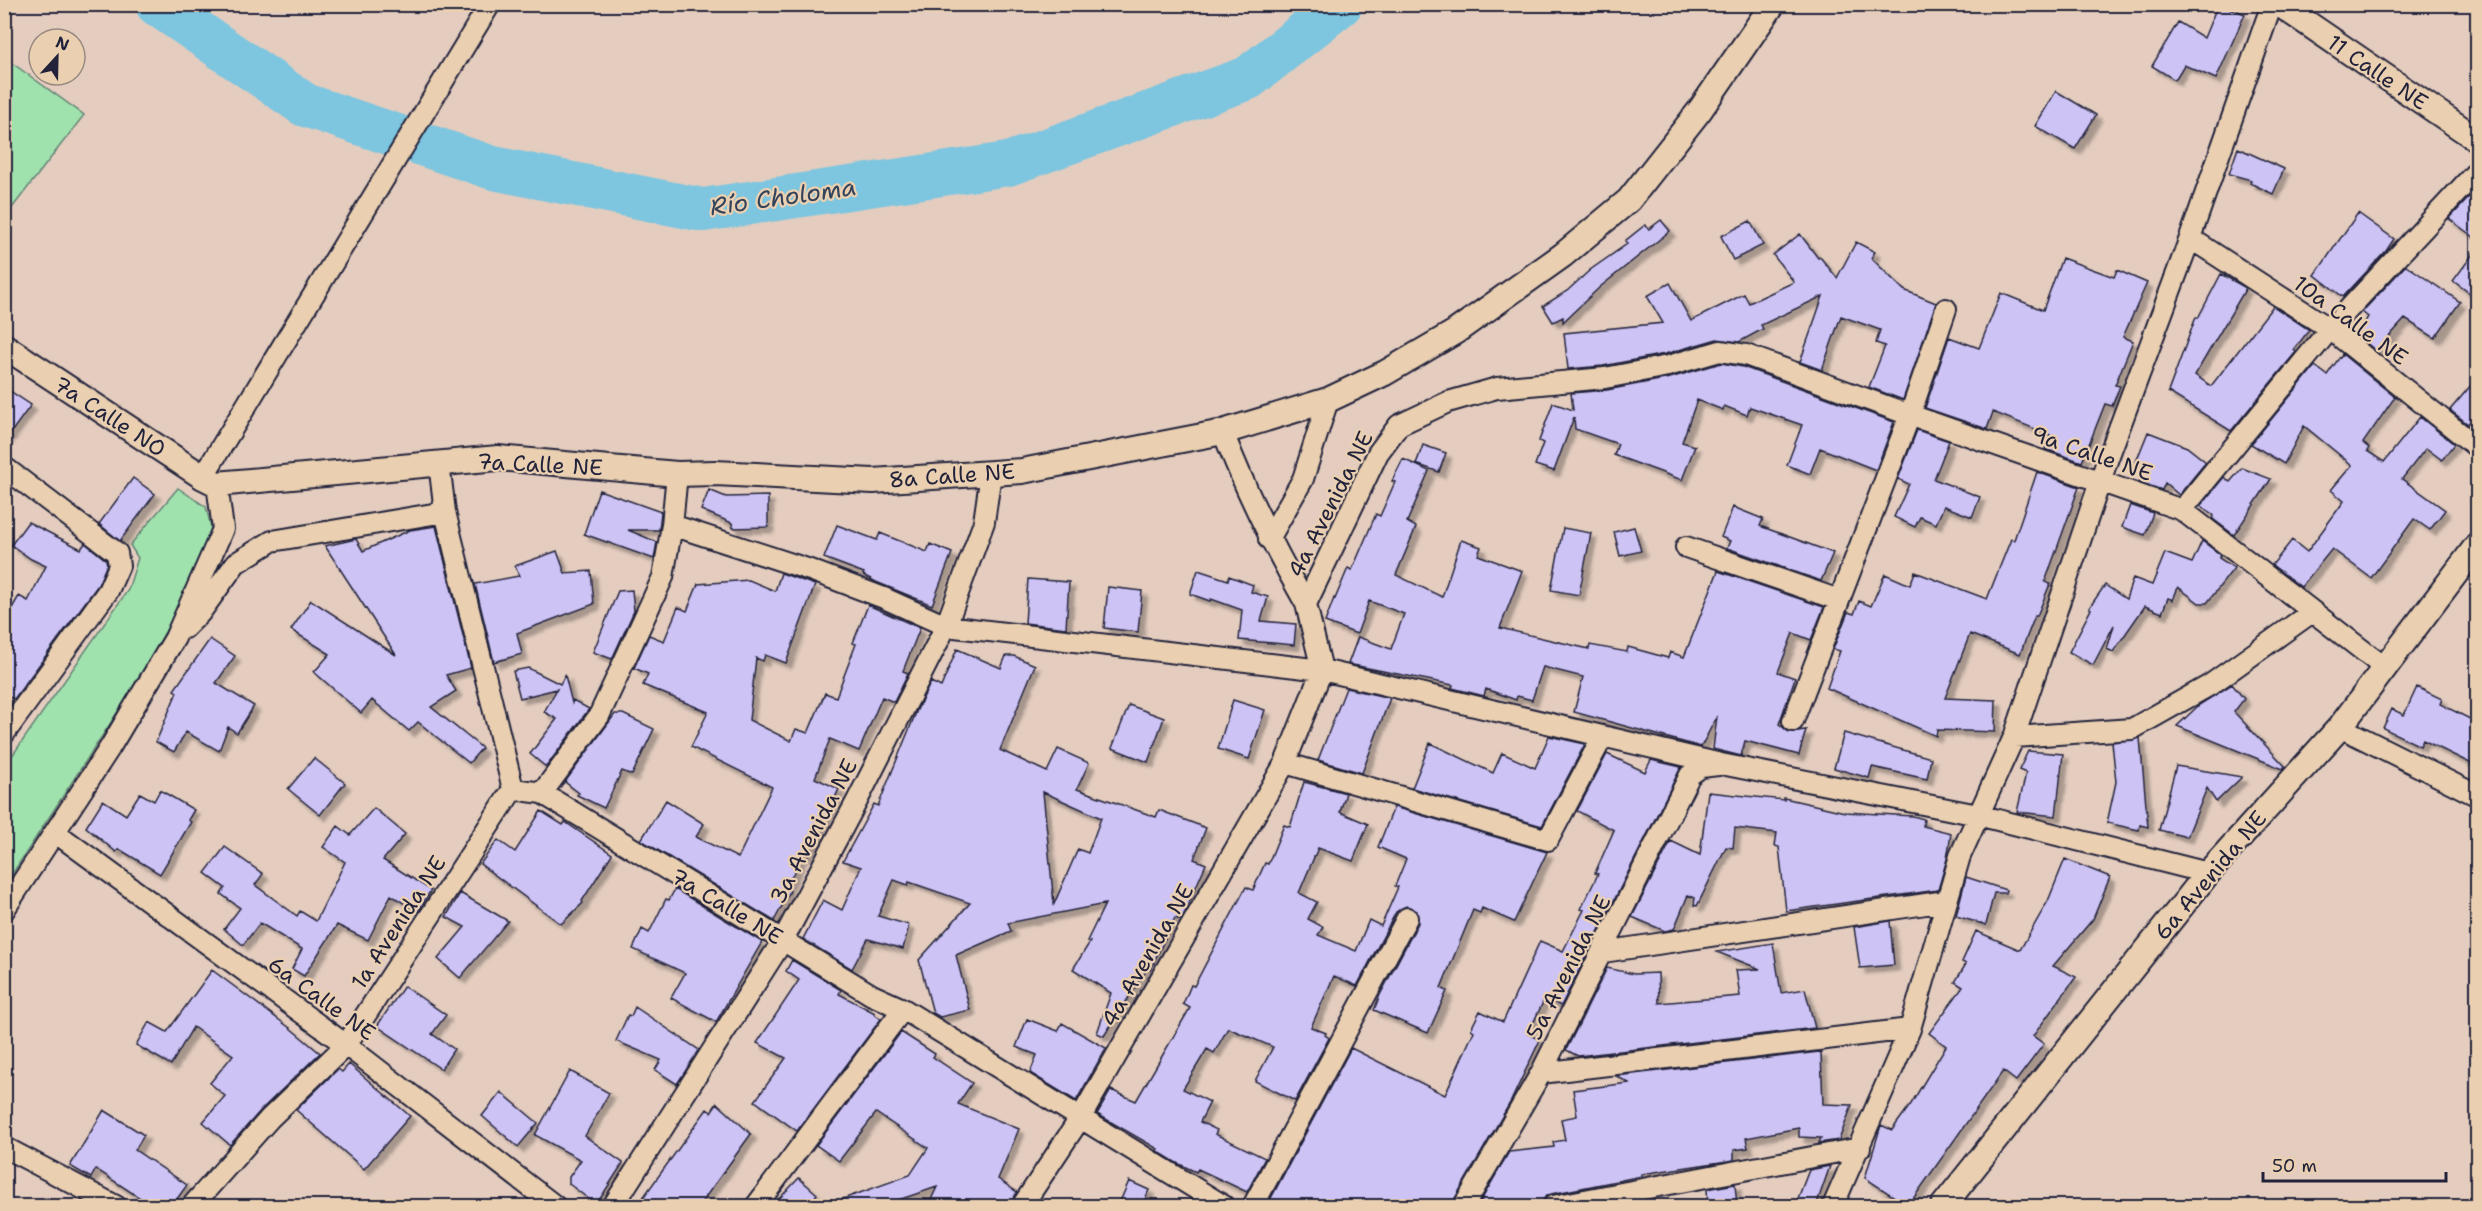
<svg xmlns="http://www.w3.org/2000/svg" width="2482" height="1211" font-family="'Shantell Sans',sans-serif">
  <defs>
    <filter id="shadow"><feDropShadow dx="5.5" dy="5.5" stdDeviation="1.5" flood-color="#0004"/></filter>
  </defs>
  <rect width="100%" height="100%" fill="#e4cdbf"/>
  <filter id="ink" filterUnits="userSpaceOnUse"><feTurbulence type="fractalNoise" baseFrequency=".0167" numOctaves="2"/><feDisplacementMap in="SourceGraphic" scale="12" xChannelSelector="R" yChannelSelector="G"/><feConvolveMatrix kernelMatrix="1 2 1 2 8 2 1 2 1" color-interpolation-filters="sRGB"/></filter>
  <g filter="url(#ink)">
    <path fill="#a0e2ad" stroke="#618274" stroke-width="1.5" d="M 5,58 L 84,115 L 5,217 Z
      M 178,488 L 206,507 L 211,527 L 203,560 L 145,670 L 5,885 L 5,766 L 128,590 L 138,558 L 130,545 Z"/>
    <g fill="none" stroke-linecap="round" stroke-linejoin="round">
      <path stroke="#7ec5df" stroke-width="44" d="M 157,4 L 305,105 L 493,168 L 703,210 L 1008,164 L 1248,78 L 1341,4"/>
    </g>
    <path fill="#cdc3f5" stroke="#22223b" stroke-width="1.5" fill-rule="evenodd" filter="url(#shadow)" d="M 2218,4 L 2245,14 L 2216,79 L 2184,65 L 2175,80 L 2152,66 L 2178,22 L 2204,38 Z
      M 2056,91 L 2096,115 L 2075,149 L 2035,126 Z
      M 2238,148 L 2284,169 L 2273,194 L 2250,183 L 2251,180 L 2229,174 Z
      M 2478,188 L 2478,240 L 2449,219 Z
      M 2358,213 L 2394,239 L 2386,251 L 2343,297 L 2315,275 Z
      M 1661,220 L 1670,231 L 1600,287 L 1563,322 L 1563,317 L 1553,322 L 1543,306 L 1567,291 L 1590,270 L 1627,244 L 1625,241 L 1645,225 L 1649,229 Z
      M 1750,221 L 1763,245 L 1733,260 L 1721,236 Z
      M 1800,234 L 1818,258 L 1820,257 L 1837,278 L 1856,242 L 1875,252 L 1871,258 L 1904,290 L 1936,303 L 1903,400 L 1869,387 L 1885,346 L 1876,343 L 1880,330 L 1841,316 L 1822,370 L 1800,362 L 1823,296 L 1761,325 L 1763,329 L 1739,342 L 1717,339 L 1665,354 L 1603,366 L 1568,369 L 1564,333 L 1663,323 L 1647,296 L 1670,283 L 1691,321 L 1744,294 L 1749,303 L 1794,282 L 1773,255 Z
      M 2478,247 L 2478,299 L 2453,281 Z
      M 2062,258 L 2114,277 L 2117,270 L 2147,283 L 2123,337 L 2133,341 L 2115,385 L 2120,386 L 2112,406 L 2105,404 L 2082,462 L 2045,449 L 2050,435 L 1993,412 L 1987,429 L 1925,408 L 1949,337 L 1979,348 L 2001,293 L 2043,310 Z
      M 2406,265 L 2460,302 L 2435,338 L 2405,319 L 2376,351 L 2357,335 L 2368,317 L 2362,312 Z
      M 2221,274 L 2246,288 L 2195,375 L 2211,386 L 2273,306 L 2309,330 L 2294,350 L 2296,352 L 2231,431 L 2168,392 L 2196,317 L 2198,318 Z
      M 2342,354 L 2395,397 L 2363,443 L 2369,448 L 2367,451 L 2384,462 L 2420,417 L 2454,444 L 2442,460 L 2426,448 L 2402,479 L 2445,510 L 2430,530 L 2414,519 L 2371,578 L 2332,549 L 2301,587 L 2272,565 L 2292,540 L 2307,552 L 2344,501 L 2331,490 L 2352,465 L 2304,426 L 2284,464 L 2251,444 L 2315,366 L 2327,375 Z
      M 1721,363 L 1743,367 L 1894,422 L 1876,470 L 1820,448 L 1810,474 L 1787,465 L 1802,425 L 1750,407 L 1747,415 L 1724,406 L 1723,410 L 1697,400 L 1682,442 L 1695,446 L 1682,480 L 1614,455 L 1618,444 L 1575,429 L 1574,417 L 1554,471 L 1535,465 L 1543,443 L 1539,441 L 1553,403 L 1573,410 L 1571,393 L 1607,390 L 1670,378 Z
      M 2478,377 L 2478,411 L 2468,424 L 2450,410 Z
      M 4,387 L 31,405 L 4,442 Z
      M 1917,430 L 1949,441 L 1934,479 L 1980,497 L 1972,517 L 1944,506 L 1936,524 L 1920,517 L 1915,527 L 1894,517 L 1909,484 L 1898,479 Z
      M 2148,432 L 2187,447 L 2206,462 L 2179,495 L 2165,483 L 2162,490 L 2139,482 L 2143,473 L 2133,469 Z
      M 1423,445 L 1446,453 L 1439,472 L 1416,464 Z
      M 1403,459 L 1429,471 L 1407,522 L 1416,527 L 1396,575 L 1442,597 L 1461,540 L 1481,547 L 1478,555 L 1522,571 L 1500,628 L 1589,649 L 1590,645 L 1627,652 L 1628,647 L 1668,658 L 1670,652 L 1684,657 L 1718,571 L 1824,607 L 1811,640 L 1793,633 L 1778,672 L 1795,678 L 1779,724 L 1789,732 L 1806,730 L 1799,755 L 1745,741 L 1741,756 L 1713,749 L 1717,716 L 1701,747 L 1574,712 L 1583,677 L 1543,667 L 1532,700 L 1517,696 L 1516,700 L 1486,689 L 1484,696 L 1452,688 L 1453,685 L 1348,664 L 1358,637 L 1391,649 L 1404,614 L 1369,601 L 1357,634 L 1325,622 L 1334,598 L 1335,599 L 1348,568 L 1352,570 L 1376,514 L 1380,516 L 1395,482 L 1392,481 Z
      M 2242,468 L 2271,479 L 2234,535 L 2213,519 L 2214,515 L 2200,506 L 2224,477 L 2230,482 Z
      M 2037,472 L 2079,487 L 2045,582 L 2050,584 L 2037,616 L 2035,616 L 2020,654 L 1970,634 L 1945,698 L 1996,700 L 1995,732 L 1937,730 L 1936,736 L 1827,688 L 1840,651 L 1833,649 L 1848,612 L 1854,614 L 1859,601 L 1871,606 L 1885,574 L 1910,585 L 1915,572 L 1987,599 L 2011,539 L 2014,540 Z
      M 133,478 L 155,494 L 120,541 L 99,524 Z
      M 599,490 L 661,512 L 659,530 L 628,530 L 657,542 L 654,559 L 584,534 Z
      M 709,490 L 726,497 L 768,496 L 768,527 L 733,528 L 732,523 L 701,510 Z
      M 2130,505 L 2153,513 L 2145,535 L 2122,527 Z
      M 1733,507 L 1763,519 L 1760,526 L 1833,553 L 1821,581 L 1727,548 L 1730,541 L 1721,537 Z
      M 28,522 L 81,549 L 85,543 L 106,560 L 107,564 L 98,585 L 14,699 L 4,695 L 4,628 L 10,616 L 8,615 L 19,596 L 28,601 L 46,566 L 31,559 L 11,545 Z
      M 837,525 L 877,540 L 880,533 L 927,552 L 930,544 L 952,553 L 932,605 L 876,582 L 863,575 L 864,573 L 824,558 Z
      M 436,526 L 471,668 L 446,675 L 456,691 L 431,707 L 482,748 L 469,763 L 418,722 L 409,731 L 372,700 L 361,713 L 314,672 L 330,654 L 291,630 L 311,600 L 396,655 L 325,546 L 356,539 L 363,551 L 410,530 Z
      M 1634,527 L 1641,551 L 1620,556 L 1614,532 Z
      M 1563,528 L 1591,533 L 1579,595 L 1551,590 Z
      M 2202,541 L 2221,555 L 2219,558 L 2234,568 L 2207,603 L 2199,603 L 2178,587 L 2173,600 L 2168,598 L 2162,613 L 2145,606 L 2113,652 L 2107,649 L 2114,625 L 2093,665 L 2069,652 L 2091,609 L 2089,608 L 2105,585 L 2126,599 L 2133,578 L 2152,585 L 2165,553 L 2192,563 Z
      M 557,551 L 565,573 L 591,571 L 594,604 L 517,633 L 522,654 L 494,662 L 475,584 L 519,576 L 515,566 Z
      M 1198,570 L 1228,580 L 1229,576 L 1253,585 L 1251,592 L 1268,597 L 1261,621 L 1296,624 L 1294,645 L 1239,640 L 1242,610 L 1211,599 L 1210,601 L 1190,594 Z
      M 781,573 L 815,585 L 786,663 L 765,655 L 763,661 L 756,658 L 749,720 L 791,741 L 796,729 L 808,733 L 825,693 L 836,697 L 856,644 L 853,643 L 868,605 L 920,628 L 903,671 L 908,673 L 894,702 L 882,697 L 859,751 L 830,739 L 815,778 L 839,789 L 808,856 L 803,853 L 786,889 L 790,891 L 774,921 L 641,840 L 666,800 L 704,824 L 696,837 L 738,858 L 772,787 L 691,747 L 708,712 L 643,685 L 648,674 L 634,668 L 649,635 L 664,641 L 678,607 L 687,611 L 698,584 L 749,580 L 775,591 Z
      M 1028,579 L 1069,582 L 1066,628 L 1025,623 Z
      M 1108,587 L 1142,591 L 1138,632 L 1104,628 Z
      M 632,590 L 634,611 L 612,659 L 593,652 L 618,591 Z
      M 210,639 L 235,656 L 216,683 L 254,706 L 237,733 L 228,727 L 219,751 L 186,732 L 174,752 L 156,742 L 177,692 L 174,690 Z
      M 957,649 L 1001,668 L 1006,656 L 1014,656 L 1035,665 L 1000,750 L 1047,772 L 1058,749 L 1089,763 L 1077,789 L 1156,817 L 1159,810 L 1206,828 L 1194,859 L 1206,864 L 1185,912 L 1181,920 L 1175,918 L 1150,970 L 1147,969 L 1104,1036 L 1097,1033 L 1111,993 L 1073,969 L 1090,942 L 1087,941 L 1105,904 L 1008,923 L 1011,931 L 956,955 L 970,1010 L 940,1017 L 933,1013 L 919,960 L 970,903 L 909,882 L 908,885 L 894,880 L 878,916 L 909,925 L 903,949 L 868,939 L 852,969 L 803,939 L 823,900 L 842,910 L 861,867 L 843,861 L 874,804 L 878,806 L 917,710 L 931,682 L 941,687 ZM 1043,792 L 1101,818 L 1088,853 L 1078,849 L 1054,904 Z
      M 528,668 L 560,684 L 565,675 L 572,703 L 573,700 L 589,709 L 546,767 L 530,754 L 557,719 L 544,712 L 557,689 L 520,698 L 513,671 Z
      M 2232,684 L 2244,699 L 2234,712 L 2285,766 L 2283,769 L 2177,726 L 2199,705 Z
      M 2417,687 L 2442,699 L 2440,704 L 2478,723 L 2478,767 L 2423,740 L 2420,746 L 2383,728 L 2392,709 L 2404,715 Z
      M 1346,688 L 1390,698 L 1362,773 L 1318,760 Z
      M 1233,700 L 1265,710 L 1249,759 L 1218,749 Z
      M 1129,705 L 1164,718 L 1148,762 L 1112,748 Z
      M 615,714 L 623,714 L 654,729 L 632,775 L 622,771 L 604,808 L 577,795 L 579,793 L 565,782 Z
      M 1844,733 L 1931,758 L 1927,779 L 1872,767 L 1869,778 L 1834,768 Z
      M 1549,736 L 1585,744 L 1542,826 L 1412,788 L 1430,743 L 1493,773 L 1502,753 L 1535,768 Z
      M 2140,738 L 2148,827 L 2140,825 L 2139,830 L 2107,823 L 2116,782 L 2112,742 Z
      M 2028,751 L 2063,754 L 2056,816 L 2017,812 L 2026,773 L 2019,770 Z
      M 1607,754 L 1645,772 L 1651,760 L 1681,767 L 1561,1006 L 1545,998 L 1528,1034 L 1540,1040 L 1511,1101 L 1454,1200 L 1452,1206 L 1278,1206 L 1269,1202 L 1351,1048 L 1445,1095 L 1474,1031 L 1471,1029 L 1480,1011 L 1503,1022 L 1540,941 L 1563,951 L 1584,910 L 1581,909 L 1598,874 L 1595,873 L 1614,830 L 1577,811 Z
      M 314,758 L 345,783 L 320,815 L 288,789 Z
      M 2176,766 L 2242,777 L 2216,802 L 2207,788 L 2187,837 L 2159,830 Z
      M 1304,782 L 1346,793 L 1340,812 L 1368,824 L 1353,861 L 1318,848 L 1299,893 L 1317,902 L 1308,919 L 1323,927 L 1318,935 L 1356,951 L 1369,920 L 1381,926 L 1398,887 L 1395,886 L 1406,859 L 1378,847 L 1394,807 L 1547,852 L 1514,922 L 1482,908 L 1480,913 L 1473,910 L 1441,988 L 1447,991 L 1428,1033 L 1374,1010 L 1380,995 L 1418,923 L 1417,911 L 1406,906 L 1396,912 L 1357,986 L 1334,976 L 1311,1027 L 1326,1033 L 1325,1035 L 1329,1038 L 1295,1101 L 1255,1081 L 1273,1047 L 1228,1028 L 1214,1053 L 1207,1049 L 1183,1089 L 1210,1102 L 1200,1122 L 1217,1130 L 1215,1134 L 1265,1158 L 1247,1192 L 1198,1169 L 1196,1172 L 1175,1162 L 1157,1151 L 1158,1149 L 1097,1114 L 1111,1090 L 1136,1101 L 1190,1008 L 1183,1004 L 1191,985 L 1194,986 L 1246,887 L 1253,890 L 1265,863 L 1268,864 L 1284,825 L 1290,827 Z
      M 160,790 L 194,810 L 188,820 L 191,822 L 160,874 L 119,849 L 116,852 L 86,827 L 103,800 L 126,815 L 140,793 L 154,801 Z
      M 1708,792 L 1784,800 L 1784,798 L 1845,812 L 1913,816 L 1924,819 L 1923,826 L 1951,833 L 1947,859 L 1938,890 L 1786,911 L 1779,847 L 1775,846 L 1777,833 L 1735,828 L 1733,848 L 1726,847 L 1697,906 L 1694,905 L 1695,898 L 1688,895 L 1674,929 L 1665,931 L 1632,917 L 1671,841 L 1700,855 Z
      M 374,808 L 405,834 L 383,860 L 431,890 L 418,912 L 391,895 L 368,940 L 337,925 L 304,976 L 292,969 L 302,949 L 260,923 L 243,945 L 224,929 L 240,908 L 221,894 L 225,888 L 205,873 L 225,847 L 263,874 L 255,885 L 297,916 L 300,911 L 316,921 L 345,862 L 323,847 L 338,826 L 350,835 Z
      M 541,811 L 563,825 L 565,822 L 612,854 L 582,901 L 583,903 L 561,924 L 480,864 L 498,840 L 515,852 Z
      M 2065,859 L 2110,877 L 2093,919 L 2053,966 L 2076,977 L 2033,1036 L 2044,1044 L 2016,1081 L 2003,1071 L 1908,1206 L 1865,1178 L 1881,1125 L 1892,1130 L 1911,1104 L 1946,1046 L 1929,1033 L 1963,987 L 1955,982 L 1966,964 L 1962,962 L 1976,931 L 2020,950 L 2048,901 Z
      M 1966,877 L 2006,890 L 2005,893 L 1994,893 L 1986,925 L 1956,916 Z
      M 675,889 L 762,942 L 716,1022 L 671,998 L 685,973 L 633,949 L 642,929 L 649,933 L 666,899 L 669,900 Z
      M 460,893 L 508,921 L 460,978 L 438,959 L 465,927 L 446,917 Z
      M 1890,921 L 1894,965 L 1860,968 L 1854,927 Z
      M 1773,943 L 1781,993 L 1805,989 L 1815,1028 L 1578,1056 L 1566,1050 L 1607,968 L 1634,974 L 1658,973 L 1659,1003 L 1740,996 L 1736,970 L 1760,969 L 1717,952 Z
      M 792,960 L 841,990 L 839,994 L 875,1013 L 874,1014 L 881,1019 L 797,1131 L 755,1101 L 786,1058 L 757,1043 L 799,980 L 786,971 Z
      M 212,970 L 290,1028 L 320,1053 L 262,1109 L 230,1145 L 203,1122 L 225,1096 L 210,1083 L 233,1055 L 193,1027 L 171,1065 L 136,1045 L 149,1022 L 167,1032 Z
      M 404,986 L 446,1015 L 432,1034 L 454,1049 L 441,1069 L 377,1026 Z
      M 635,1007 L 699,1050 L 677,1084 L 655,1070 L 661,1060 L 616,1041 L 628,1015 L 631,1016 Z
      M 1027,1019 L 1058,1031 L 1062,1023 L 1106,1048 L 1076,1101 L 1030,1073 L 1037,1055 L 1016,1047 Z
      M 901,1032 L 935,1054 L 933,1057 L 972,1083 L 958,1104 L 1019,1129 L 998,1179 L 1017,1192 L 1010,1206 L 928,1206 L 937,1187 L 880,1206 L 830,1206 L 829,1204 L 910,1175 L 928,1148 L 876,1113 L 839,1161 L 816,1145 Z
      M 1819,1052 L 1821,1053 L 1823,1104 L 1852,1105 L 1839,1140 L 1819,1143 L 1821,1138 L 1799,1137 L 1799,1128 L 1746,1138 L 1748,1148 L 1734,1150 L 1734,1160 L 1641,1174 L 1642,1176 L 1551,1194 L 1545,1197 L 1541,1206 L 1478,1206 L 1509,1152 L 1554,1147 L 1553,1142 L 1565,1140 L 1561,1119 L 1577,1116 L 1573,1090 L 1629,1083 L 1616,1076 Z
      M 349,1064 L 410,1116 L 364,1169 L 296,1110 L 338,1069 L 342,1072 Z
      M 570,1071 L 609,1093 L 585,1136 L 623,1163 L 598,1202 L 594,1203 L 569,1184 L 569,1177 L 581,1160 L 535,1135 Z
      M 501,1092 L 538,1123 L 518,1147 L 482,1116 Z
      M 717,1103 L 751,1134 L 699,1206 L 637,1206 L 707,1109 L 711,1112 Z
      M 104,1110 L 144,1135 L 135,1150 L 187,1185 L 172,1206 L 152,1206 L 96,1169 L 91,1178 L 70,1166 Z
      M 1830,1166 L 1816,1206 L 1795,1206 L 1809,1170 Z
      M 799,1178 L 817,1194 L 808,1206 L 772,1206 Z
      M 1129,1181 L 1149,1190 L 1142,1206 L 1118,1206 Z
      M 1735,1184 L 1737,1206 L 1708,1206 L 1707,1189 Z"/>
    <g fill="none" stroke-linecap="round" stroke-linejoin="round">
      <defs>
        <path id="minor" d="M 2190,238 L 2330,329 L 2478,448
          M 1223,432 C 1246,492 1274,548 1306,604
          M 439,463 L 445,512 L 513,789 L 542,793 L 872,995 L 903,1009 L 1224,1206
          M 4,467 L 117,553 L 119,566 L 108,591 L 4,734
          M 677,474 L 672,525 L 810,570 L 884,598 L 946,626 L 1322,670 L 1721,764 L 1978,815 L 2208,873
          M 203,477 L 490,4
          M 2182,510 L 2330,329 L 2478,170
          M 1269,539 L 1303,479 L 1328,400
          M 1686,547 L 1839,600
          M 185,628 L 200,613 L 236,563 L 272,541 L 445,512
          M 1793,721 L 1910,415 L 1946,309
          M 2340,727 L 2478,796
          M 2014,737 L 2132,729 L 2210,685 L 2312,612
          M 1285,763 L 1548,840 L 1602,738
          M 542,793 L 599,716 L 663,577 L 672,525
          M 56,833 L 346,1045 L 555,1206
          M 4,910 L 109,749 L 175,638 L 223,529 L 217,484
          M 1603,952 L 1946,901
          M 1541,1073 L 1910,1029
          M 4,1147 L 116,1206
          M 192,1206 L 270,1118 L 346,1045 L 513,789
          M 613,1206 L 783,940 L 857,801 L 946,626 L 984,522 L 991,473
          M 756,1206 L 903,1009
          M 1022,1206 L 1081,1117 L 1285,763 L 1322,670 L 1306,604 L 1378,453 L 1399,425 L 1448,402 L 1497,388 L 1605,378 L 1668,366 L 1720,351 L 1746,355 L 1910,415 L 2182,510 L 2384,667
          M 1253,1206 L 1407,918
          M 1464,1206 L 1541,1073 L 1690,775 L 1701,767 L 1718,765
          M 1553,1206 L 1860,1148
          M 1833,1206 L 1910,1029 L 1960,856 L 2014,737 L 2108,458 L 2190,238 L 2272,4"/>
        <path id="tertiary" d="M 2279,4 L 2478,140
          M 4,346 L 203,477 L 217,484 L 498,458 L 677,474 L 715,473 L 873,481 L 1022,471 L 1223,432 L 1328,400 L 1385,373 L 1455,332 L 1563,255 L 1629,200 L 1700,110 L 1773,4
          M 1943,1206 L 2208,873 L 2340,727 L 2478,544"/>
      </defs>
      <use href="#minor" stroke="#22223b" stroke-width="24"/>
      <use href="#tertiary" stroke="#22223b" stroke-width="28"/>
      <use href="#minor" stroke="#ead0b1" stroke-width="20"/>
      <use href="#tertiary" stroke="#ead0b1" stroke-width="24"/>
    </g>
  </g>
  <g text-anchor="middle" stroke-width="4.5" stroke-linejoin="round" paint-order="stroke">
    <g font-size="22" fill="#22223b" stroke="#ead0b1">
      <text transform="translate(2378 72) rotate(34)" y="8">11 Calle NE</text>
      <text transform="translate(2351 320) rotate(36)" y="8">10a Calle NE</text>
      <text transform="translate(110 416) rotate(33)" y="8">7a Calle NO</text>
      <text transform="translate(2092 453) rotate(19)" y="8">9a Calle NE</text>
      <text transform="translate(540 464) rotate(3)" y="8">7a Calle NE</text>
      <text transform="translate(952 475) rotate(-4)" y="8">8a Calle NE</text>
      <text transform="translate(1330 504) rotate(-63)" y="8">4a Avenida NE</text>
      <text transform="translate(813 831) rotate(-62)" y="8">3a Avenida NE</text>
      <text transform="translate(2210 875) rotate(-50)" y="8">6a Avenida NE</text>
      <text transform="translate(727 906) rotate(31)" y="8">7a Calle NE</text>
      <text transform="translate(398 922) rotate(-57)" y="8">1a Avenida NE</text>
      <text transform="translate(1147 955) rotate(-60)" y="8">4a Avenida NE</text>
      <text transform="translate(1568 967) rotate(-63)" y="8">5a Avenida NE</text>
      <text transform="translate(322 998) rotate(36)" y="8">6a Calle NE</text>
    </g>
    <g font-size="24" font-style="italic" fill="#34435c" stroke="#ead0b1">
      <text transform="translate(783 197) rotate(-8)" y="8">Río Choloma</text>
    </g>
  </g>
  <rect width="2482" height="1211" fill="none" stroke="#ead0b1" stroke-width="24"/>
  <rect x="12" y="12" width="2458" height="1187" fill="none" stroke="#22223b" stroke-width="2" filter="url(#ink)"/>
  <g transform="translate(57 57) rotate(22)"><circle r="28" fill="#ead0b1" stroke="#9a8a82" stroke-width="1.5"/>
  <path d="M0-4.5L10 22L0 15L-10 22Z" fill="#22223b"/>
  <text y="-9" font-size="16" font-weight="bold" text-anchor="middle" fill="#22223b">N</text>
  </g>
  <path d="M2263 1172v9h183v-9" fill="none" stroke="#22223b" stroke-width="3"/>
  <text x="2272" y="1172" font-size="18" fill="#22223b" stroke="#ead0b1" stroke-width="4.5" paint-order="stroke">50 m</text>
</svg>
